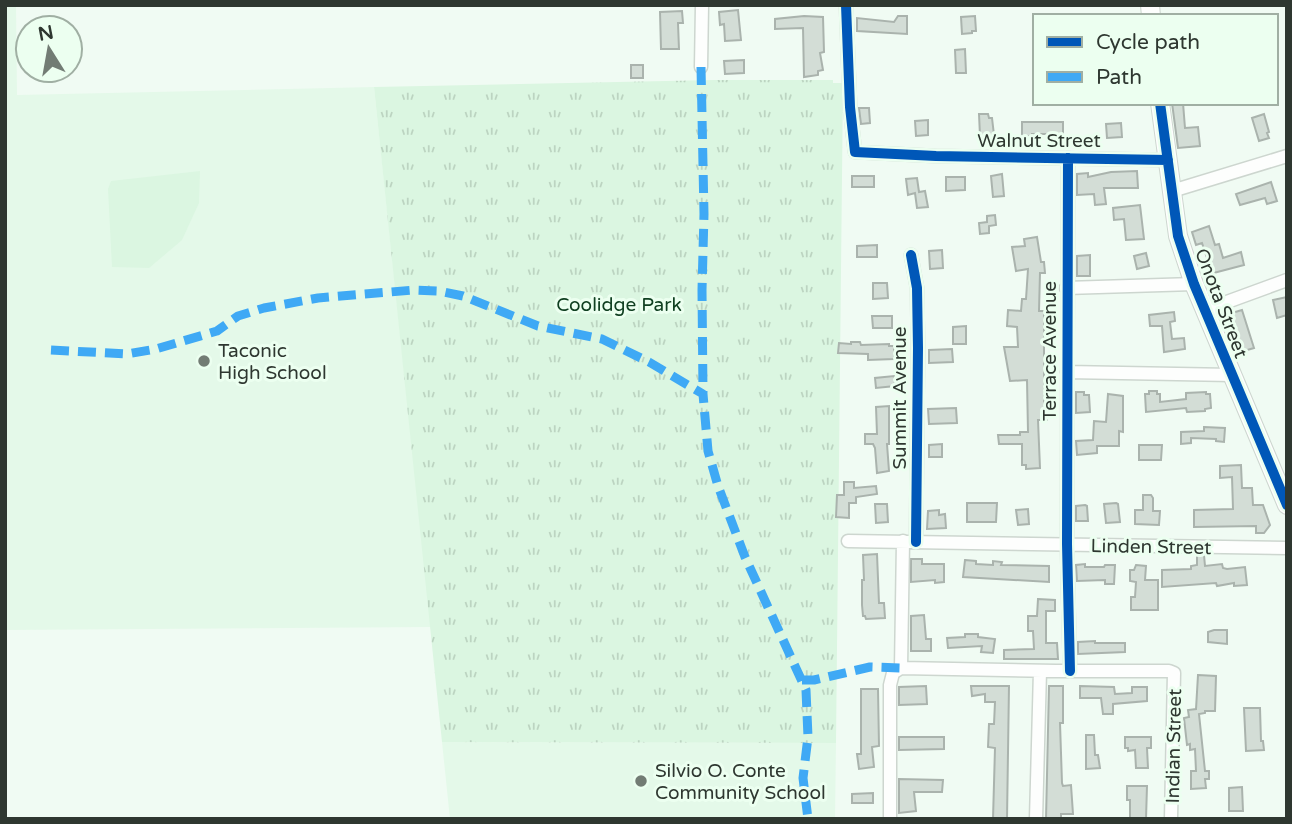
<svg xmlns="http://www.w3.org/2000/svg" width="1292" height="824" font-family="'Varela Round',sans-serif">
  <defs>
    <pattern id="park-tufts" width="24" height="20" patternUnits="userSpaceOnUse" patternTransform="scale(1.75)"><rect width="24" height="20" fill="#dbf6e1"/><path d="M3 7l-1-3M5 7V3M7 7l1-3M15 17l-1-3M17 17v-4M19 17l1-3" fill="none" stroke="#bcd4c1"/></pattern>
  </defs>
  <rect width="100%" height="100%" fill="#f0fbf3"/>
  <path fill="#e4f9e9" d="M 5,5 L 16,5 L 17,95 L 374,87 L 431,627 L 5,630 Z
    M 442,742 L 836,743 L 835,819 L 450,819 Z"/>
  <path fill="url(#park-tufts)" d="M 714,80 L 833,80 L 833,83 L 843,83 L 836,743 L 442,742 L 374,87 Z"/>
  <path fill="#dbf6e1" d="M 200,171 L 199,203 L 182,240 L 149,268 L 112,267 L 108,189 L 111,181 Z"/>
  <path fill="#d3ddd6" stroke="#aab3ad" stroke-width="2" d="M 738,10 L 741,40 L 725,41 L 724,24 L 720,25 L 719,12 Z
    M 682,11 L 683,23 L 678,23 L 679,49 L 661,49 L 660,12 Z
    M 804,16 L 823,17 L 824,52 L 820,53 L 823,70 L 818,71 L 818,75 L 804,77 L 803,28 L 775,29 L 775,19 Z
    M 898,16 L 907,16 L 907,34 L 857,31 L 857,18 L 894,22 Z
    M 975,16 L 976,31 L 972,31 L 972,33 L 962,34 L 961,17 Z
    M 965,49 L 966,73 L 956,73 L 955,50 Z
    M 744,60 L 744,73 L 725,74 L 724,61 Z
    M 631,65 L 643,65 L 643,78 L 631,78 Z
    M 1172,103 L 1183,103 L 1185,128 L 1198,127 L 1200,146 L 1178,148 Z
    M 859,108 L 869,108 L 870,123 L 861,124 Z
    M 979,114 L 988,114 L 989,118 L 992,118 L 994,135 L 980,136 Z
    M 1264,114 L 1269,132 L 1267,133 L 1269,138 L 1259,141 L 1252,118 Z
    M 928,120 L 928,135 L 916,136 L 915,121 Z
    M 1022,122 L 1063,122 L 1063,134 L 1032,134 L 1032,136 L 1022,137 Z
    M 1121,123 L 1122,137 L 1107,138 L 1106,124 Z
    M 1137,171 L 1138,188 L 1104,188 L 1106,204 L 1095,205 L 1094,194 L 1077,195 L 1077,174 L 1088,173 L 1088,177 L 1111,172 Z
    M 1002,174 L 1004,196 L 993,197 L 991,176 Z
    M 852,176 L 874,176 L 874,187 L 852,187 Z
    M 946,177 L 965,177 L 965,190 L 946,191 Z
    M 917,178 L 919,192 L 925,191 L 928,207 L 917,208 L 915,193 L 908,195 L 906,179 Z
    M 1271,182 L 1277,201 L 1267,204 L 1265,198 L 1240,205 L 1236,194 Z
    M 1140,205 L 1144,239 L 1126,240 L 1124,219 L 1114,220 L 1113,208 Z
    M 995,215 L 996,225 L 989,226 L 989,233 L 980,234 L 979,223 L 987,222 L 987,216 Z
    M 1209,226 L 1215,245 L 1219,244 L 1223,258 L 1241,252 L 1244,265 L 1206,275 L 1203,262 L 1208,261 L 1202,243 L 1196,245 L 1192,232 Z
    M 1037,237 L 1041,262 L 1044,262 L 1045,273 L 1040,273 L 1039,311 L 1044,311 L 1044,407 L 1046,407 L 1047,420 L 1038,420 L 1040,468 L 1026,469 L 1026,465 L 1022,465 L 1022,444 L 999,444 L 998,435 L 1020,435 L 1020,432 L 1028,432 L 1027,380 L 1010,381 L 1004,347 L 1018,347 L 1017,327 L 1007,326 L 1008,310 L 1021,311 L 1022,299 L 1026,299 L 1028,269 L 1016,271 L 1012,247 L 1025,246 L 1024,239 Z
    M 877,245 L 877,257 L 857,257 L 857,246 Z
    M 942,250 L 943,268 L 930,269 L 929,251 Z
    M 1146,253 L 1149,266 L 1137,269 L 1134,256 Z
    M 1090,255 L 1090,276 L 1077,276 L 1077,256 Z
    M 873,283 L 887,283 L 888,298 L 873,299 Z
    M 1287,297 L 1287,315 L 1277,318 L 1273,300 Z
    M 1242,310 L 1254,348 L 1237,353 L 1225,315 Z
    M 1174,312 L 1175,321 L 1170,322 L 1172,339 L 1184,338 L 1185,349 L 1164,352 L 1162,326 L 1150,326 L 1149,315 Z
    M 872,316 L 892,316 L 892,328 L 873,328 Z
    M 966,326 L 966,344 L 953,344 L 953,327 Z
    M 851,342 L 860,342 L 861,345 L 889,344 L 889,346 L 894,346 L 894,359 L 868,360 L 868,354 L 838,353 L 839,343 L 851,344 Z
    M 952,349 L 953,362 L 929,363 L 929,350 Z
    M 894,376 L 895,386 L 876,388 L 875,378 Z
    M 1149,391 L 1157,391 L 1157,394 L 1160,394 L 1160,402 L 1186,399 L 1186,393 L 1206,392 L 1206,394 L 1210,394 L 1211,408 L 1205,409 L 1205,411 L 1187,412 L 1186,408 L 1146,412 L 1145,394 L 1149,394 Z
    M 1076,392 L 1084,392 L 1084,395 L 1089,395 L 1090,412 L 1076,413 Z
    M 1108,394 L 1123,396 L 1123,432 L 1119,431 L 1119,446 L 1097,446 L 1097,453 L 1077,455 L 1076,441 L 1093,440 L 1094,421 L 1106,422 Z
    M 889,406 L 889,444 L 887,444 L 889,471 L 877,473 L 875,448 L 873,444 L 865,444 L 865,434 L 877,434 L 876,407 Z
    M 956,408 L 957,423 L 929,424 L 928,409 Z
    M 1204,427 L 1225,428 L 1224,442 L 1216,441 L 1216,439 L 1191,438 L 1191,443 L 1181,444 L 1181,432 L 1204,431 Z
    M 942,444 L 942,457 L 929,457 L 929,445 Z
    M 1139,445 L 1162,445 L 1161,460 L 1139,460 Z
    M 1241,465 L 1242,488 L 1252,488 L 1253,505 L 1263,505 L 1270,525 L 1264,533 L 1256,533 L 1256,526 L 1194,527 L 1194,510 L 1233,509 L 1232,477 L 1220,478 L 1220,466 Z
    M 844,482 L 854,482 L 854,488 L 876,486 L 877,494 L 856,497 L 856,503 L 849,503 L 849,518 L 836,517 L 837,495 L 844,495 Z
    M 1143,495 L 1151,495 L 1153,498 L 1153,511 L 1160,511 L 1159,525 L 1135,524 L 1135,510 L 1143,510 Z
    M 967,503 L 997,503 L 996,522 L 967,522 Z
    M 1116,503 L 1118,504 L 1120,522 L 1106,523 L 1104,504 Z
    M 875,504 L 887,504 L 888,522 L 876,523 Z
    M 1085,505 L 1087,506 L 1088,521 L 1076,521 L 1076,506 Z
    M 1028,509 L 1029,524 L 1018,525 L 1016,510 Z
    M 939,510 L 939,515 L 945,514 L 946,528 L 927,529 L 928,511 Z
    M 877,554 L 879,603 L 884,603 L 885,618 L 866,619 L 865,616 L 863,616 L 862,605 L 862,580 L 864,580 L 863,555 Z
    M 1197,555 L 1204,555 L 1205,566 L 1222,564 L 1223,568 L 1227,569 L 1245,567 L 1247,585 L 1234,586 L 1234,583 L 1217,586 L 1216,583 L 1162,587 L 1162,570 L 1191,569 L 1191,566 L 1197,565 Z
    M 911,559 L 922,559 L 922,564 L 944,564 L 944,582 L 935,583 L 935,580 L 911,582 Z
    M 965,560 L 976,561 L 976,564 L 993,565 L 993,561 L 1002,562 L 1001,565 L 1049,566 L 1049,582 L 963,577 Z
    M 1085,564 L 1085,567 L 1104,567 L 1105,565 L 1115,565 L 1114,584 L 1105,584 L 1105,580 L 1077,581 L 1076,565 Z
    M 1136,565 L 1146,566 L 1145,580 L 1158,580 L 1158,610 L 1131,610 L 1131,597 L 1135,597 L 1136,582 L 1130,581 L 1130,570 L 1134,570 Z
    M 1038,599 L 1055,600 L 1055,611 L 1046,611 L 1046,643 L 1057,643 L 1058,659 L 1004,659 L 1004,650 L 1034,649 L 1033,631 L 1028,631 L 1028,616 L 1037,616 Z
    M 924,615 L 926,639 L 931,639 L 931,651 L 911,651 L 911,616 Z
    M 1214,630 L 1227,630 L 1227,644 L 1208,642 L 1208,632 Z
    M 965,634 L 978,634 L 978,637 L 995,639 L 993,653 L 981,652 L 982,646 L 948,648 L 947,638 L 965,637 Z
    M 1095,641 L 1095,643 L 1125,643 L 1125,652 L 1078,654 L 1078,642 Z
    M 1198,675 L 1216,676 L 1215,711 L 1205,711 L 1205,713 L 1199,714 L 1205,771 L 1209,771 L 1209,779 L 1205,779 L 1206,788 L 1191,789 L 1191,771 L 1196,771 L 1195,749 L 1190,750 L 1190,744 L 1187,745 L 1184,718 L 1189,717 L 1188,710 L 1196,709 Z
    M 926,686 L 927,704 L 899,705 L 899,687 Z
    M 971,686 L 1009,686 L 1007,819 L 993,819 L 995,748 L 988,747 L 989,724 L 994,724 L 995,702 L 985,702 L 985,694 L 972,696 Z
    M 1049,686 L 1063,686 L 1063,723 L 1060,723 L 1062,783 L 1063,786 L 1071,785 L 1073,814 L 1061,814 L 1061,819 L 1046,819 Z
    M 1080,686 L 1114,687 L 1115,694 L 1132,693 L 1132,687 L 1147,687 L 1147,701 L 1113,704 L 1113,714 L 1103,714 L 1101,698 L 1080,698 Z
    M 861,689 L 878,689 L 879,746 L 872,747 L 874,767 L 859,769 L 857,754 L 861,754 Z
    M 1244,708 L 1260,708 L 1261,741 L 1263,741 L 1264,750 L 1246,751 Z
    M 1086,735 L 1094,735 L 1095,755 L 1098,755 L 1100,768 L 1086,769 Z
    M 899,737 L 944,737 L 944,749 L 899,750 Z
    M 1125,737 L 1151,737 L 1151,748 L 1147,748 L 1148,768 L 1136,768 L 1135,750 L 1128,751 L 1128,748 L 1125,748 Z
    M 899,779 L 943,780 L 942,792 L 914,792 L 916,811 L 899,813 Z
    M 1127,786 L 1147,786 L 1146,819 L 1130,819 L 1130,800 L 1127,800 Z
    M 1242,787 L 1243,811 L 1229,811 L 1229,788 Z
    M 873,793 L 873,803 L 852,803 L 852,794 Z"/>
  <g fill="none" stroke-linecap="round" stroke-linejoin="round">
    <defs>
      <path id="street" d="M 846,5 L 850,107 L 855,152 L 936,156 L 1168,160
        M 701,67 L 702,5
        M 1068,158 L 1067,544 L 1070,671
        M 1172,191 L 1287,156
        M 911,255 L 917,288 L 918,348 L 916,542
        M 1066,288 L 1194,284
        M 1205,310 L 1287,280
        M 1067,372 L 1232,375
        M 848,541 L 1287,548
        M 901,668 L 1056,671 L 1169,671 L 1174,673 L 1171,819
        M 901,668 L 903,541
        M 890,819 L 890,685 L 893,673 L 901,668
        M 1036,819 L 1040,671"/>
      <path id="secondary" d="M 1150,5 L 1151,16
        M 1160,103 L 1178,236 L 1194,284 L 1287,505"/>
    </defs>
    <use href="#street" stroke="#cdd6cf" stroke-width="15"/>
    <use href="#secondary" stroke="#cdd6cf" stroke-width="20"/>
    <use href="#street" stroke="#fdfefd" stroke-width="12"/>
    <use href="#secondary" stroke="#fdfefd" stroke-width="18"/>
    <path stroke="#3fa9f5" stroke-width="9" stroke-dasharray="18 9" stroke-linecap="butt" d="M 701,67 L 704,214 L 702,290 L 703,394
      M 51,350 L 127,354 L 156,349 L 217,331 L 238,316 L 264,308 L 318,298 L 414,290 L 439,291 L 463,296 L 538,326 L 602,339 L 649,362 L 703,394 L 708,451 L 718,486 L 745,557 L 806,690 L 808,737 L 803,778 L 808,819
      M 802,680 L 814,680 L 870,667 L 901,668"/>
    <defs>
      <path id="cycleway" d="M 846,5 L 850,107 L 855,152 L 936,156 L 1168,160
        M 1160,103 L 1178,236 L 1194,284 L 1287,505
        M 1068,158 L 1067,544 L 1070,671
        M 911,255 L 917,288 L 918,348 L 916,542"/>
    </defs>
    <use href="#cycleway" stroke="#ecfff0" stroke-width="15"/>
    <use href="#cycleway" stroke="#0057b8" stroke-width="10"/>
  </g>
  <g fill="#727c74" stroke="#ecfff0" stroke-width="2.5">
    <circle cx="204" cy="361" r="7"/>
    <circle cx="641" cy="781" r="7"/>
  </g>
  <g text-anchor="middle" stroke-width="6" stroke-linejoin="round" paint-order="stroke">
    <g font-size="19" fill="#2e3730" stroke="#ecfff0">
      <text x="1039" y="147">Walnut Street</text>
      <text transform="translate(1222 303) rotate(69)" y="7">Onota Street</text>
      <text transform="translate(1049 351) rotate(-90)" y="7">Terrace Avenue</text>
      <text transform="translate(899 398) rotate(-90)" y="7">Summit Avenue</text>
      <text transform="translate(1151 546) rotate(1)" y="7">Linden Street</text>
      <text transform="translate(1173 746) rotate(-89)" y="7">Indian Street</text>
    </g>
    <g font-size="19" fill="#104021" stroke="#ecfff0">
      <text x="619" y="311">Coolidge Park</text>
    </g>
    <g font-size="19" fill="#2e3730" stroke="#ecfff0" text-anchor="start">
      <text x="218" y="357">Taconic<tspan x="218" dy="22">High School</tspan></text>
      <text x="655" y="777">Silvio O. Conte<tspan x="655" dy="22">Community School</tspan></text>
    </g>
  </g>
  <rect width="1292" height="824" fill="none" stroke="#2e3730" stroke-width="14"/>
  <rect x="1033" y="14" width="245" height="91" fill="#ecfff0" stroke="#a0afa3" stroke-width="2"/>
  <rect x="1047" y="37" width="35" height="10" fill="#0057b8" stroke="#a0afa3" stroke-width="2"/>
  <text x="1096" y="49" font-size="21" fill="#2e3730">Cycle path</text>
  <rect x="1047" y="72" width="35" height="10" fill="#3fa9f5" stroke="#a0afa3" stroke-width="2"/>
  <text x="1096" y="84" font-size="21" fill="#2e3730">Path</text>
  <g transform="translate(49 49) rotate(349)"><circle r="33" fill="#ecfff0" stroke="#a0afa3" stroke-width="2"/>
  <path d="M0-5L12 26L0 18L-12 26Z" fill="#727c74"/>
  <text y="-10" font-size="19" font-weight="bold" text-anchor="middle" fill="#2e3730">N</text>
  </g>
</svg>
